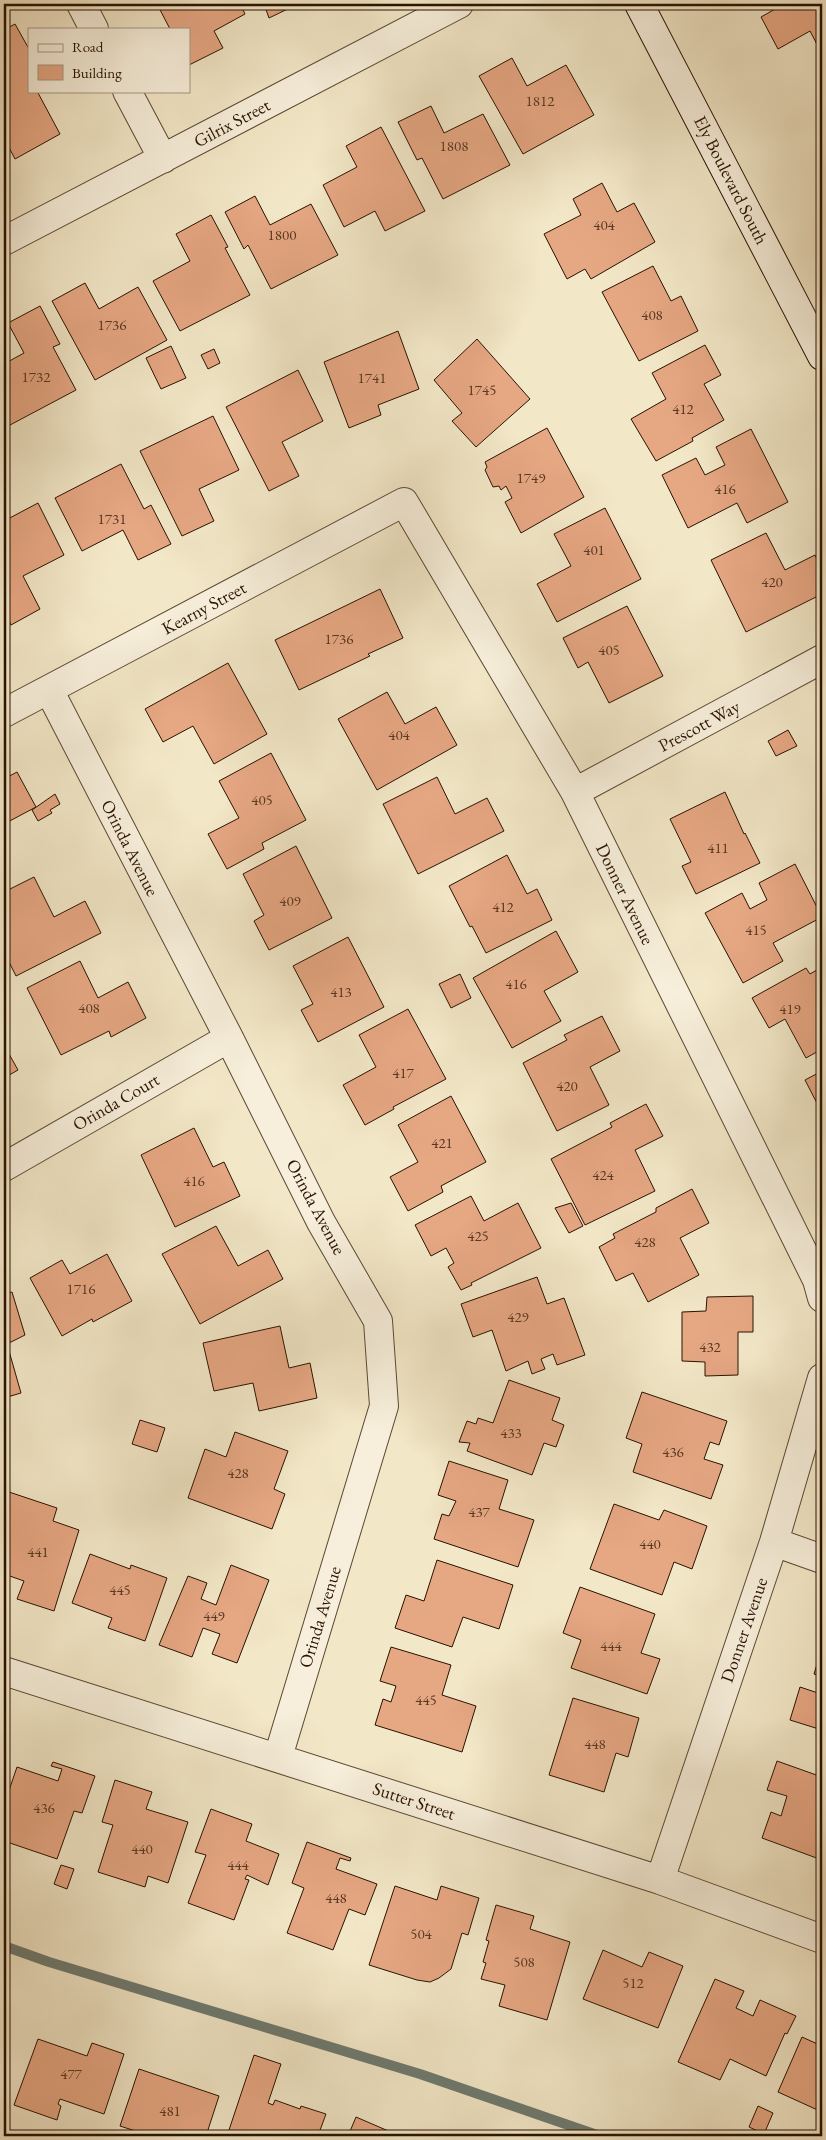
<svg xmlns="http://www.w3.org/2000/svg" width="826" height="2140" font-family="'EB Garamond',serif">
  <rect width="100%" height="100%" fill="#f2e7c7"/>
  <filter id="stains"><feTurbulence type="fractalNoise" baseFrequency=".004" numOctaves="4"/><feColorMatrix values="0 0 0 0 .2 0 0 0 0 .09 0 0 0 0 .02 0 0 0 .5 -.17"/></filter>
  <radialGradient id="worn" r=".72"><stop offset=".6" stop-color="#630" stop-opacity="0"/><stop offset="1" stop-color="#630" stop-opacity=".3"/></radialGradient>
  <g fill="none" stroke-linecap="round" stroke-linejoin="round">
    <path stroke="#6e7a70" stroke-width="10" d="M 4,1946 L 49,1962 L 420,2074 L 600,2136"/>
  </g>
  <path fill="#e6a783" stroke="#291200" d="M 157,4 L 240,4 L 245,14 L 214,31 L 223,48 L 189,65 L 189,29 L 170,29 Z
    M 264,4 L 298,4 L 269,18 Z
    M 784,4 L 822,4 L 822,54 L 810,31 L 778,49 L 761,17 Z
    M 15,24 L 29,49 L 29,91 L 37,91 L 60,134 L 15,159 L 4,138 L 4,30 Z
    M 512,58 L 527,86 L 566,65 L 594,115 L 523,154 L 479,76 Z
    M 431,106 L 444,133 L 483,114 L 510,165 L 443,199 L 422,158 L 417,160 L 398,122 Z
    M 381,127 L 425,211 L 385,231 L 375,211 L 344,227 L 323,185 L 357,167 L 346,146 Z
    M 602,183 L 617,212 L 634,203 L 655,242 L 591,279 L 585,269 L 567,279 L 544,234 L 581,215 L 573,199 Z
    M 255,196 L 270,225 L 311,204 L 338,255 L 271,289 L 248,245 L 244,249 L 225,212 Z
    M 211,215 L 228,247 L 225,248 L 250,295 L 180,331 L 153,281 L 190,261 L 176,234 Z
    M 653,266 L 671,301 L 681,296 L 698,331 L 639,361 L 602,292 Z
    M 85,283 L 99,309 L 138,287 L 167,340 L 95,380 L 52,301 Z
    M 40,306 L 60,344 L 53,347 L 76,390 L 10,425 L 4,413 L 4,364 L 24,353 L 8,323 Z
    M 398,331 L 419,389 L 378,405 L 381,415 L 349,428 L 324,362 Z
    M 477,339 L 530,399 L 476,447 L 452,421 L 462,413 L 434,380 Z
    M 705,345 L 721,375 L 704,384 L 724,420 L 692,438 L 693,441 L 656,461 L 631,419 L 666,399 L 652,373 Z
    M 171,346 L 186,378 L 161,389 L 146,358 Z
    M 214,349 L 220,363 L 208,369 L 201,355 Z
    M 298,370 L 323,421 L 282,442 L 299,476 L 269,491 L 226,407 Z
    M 213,416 L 239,470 L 199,489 L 214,521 L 182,536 L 140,451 Z
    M 547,428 L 584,497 L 521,533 L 505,502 L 512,498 L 506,486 L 501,490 L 499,486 L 493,487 L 485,470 L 487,467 L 485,462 Z
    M 751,429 L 788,502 L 747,523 L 737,503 L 688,528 L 662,475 L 696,458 L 705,475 L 725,465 L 716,447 Z
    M 121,464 L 144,509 L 151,505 L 171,544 L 138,560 L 123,530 L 82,551 L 55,498 Z
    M 38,503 L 64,555 L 23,576 L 40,609 L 11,625 L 4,612 L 4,521 Z
    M 605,508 L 641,579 L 557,622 L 537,584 L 571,566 L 554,534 Z
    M 766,533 L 785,570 L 815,555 L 822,570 L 822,594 L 746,632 L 711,560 Z
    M 380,589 L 403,638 L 368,654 L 370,656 L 299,690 L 275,640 Z
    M 627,606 L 663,676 L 609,703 L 588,662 L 578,668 L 563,638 Z
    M 228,663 L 267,734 L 214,764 L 193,726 L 163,742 L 145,709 Z
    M 387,692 L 405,724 L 436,707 L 457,745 L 377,790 L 338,719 Z
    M 788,730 L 797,746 L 776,756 L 768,741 Z
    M 271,753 L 306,820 L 262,843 L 264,849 L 227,869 L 208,834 L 239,818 L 219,781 Z
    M 17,772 L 36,807 L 4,824 L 4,779 Z
    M 437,777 L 455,814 L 487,798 L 504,831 L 418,874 L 383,804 Z
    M 725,792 L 744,834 L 745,833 L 760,863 L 696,894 L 682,866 L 691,862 L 670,819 Z
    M 55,794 L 60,804 L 50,810 L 52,813 L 38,821 L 32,810 Z
    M 296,846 L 332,918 L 269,950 L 254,921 L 264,915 L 243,874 Z
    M 507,855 L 527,894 L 537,889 L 552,920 L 486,953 L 472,926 L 470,927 L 449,886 Z
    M 795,864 L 822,917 L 773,943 L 783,961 L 743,983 L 705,913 L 742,893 L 750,909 L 767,900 L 759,883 Z
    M 34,877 L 54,917 L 85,901 L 101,933 L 16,976 L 4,952 L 4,892 Z
    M 556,931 L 578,972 L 544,991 L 561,1021 L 512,1048 L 473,978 Z
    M 348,937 L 384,1007 L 318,1042 L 301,1010 L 313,1004 L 293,966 Z
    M 80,961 L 98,998 L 128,982 L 146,1018 L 111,1037 L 109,1031 L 61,1055 L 27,988 Z
    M 822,967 L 822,1049 L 806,1058 L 785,1019 L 769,1028 L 752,998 L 806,968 L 810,974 Z
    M 460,974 L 471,998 L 451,1008 L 439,984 Z
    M 408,1009 L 446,1079 L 393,1107 L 394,1109 L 365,1125 L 343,1085 L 376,1067 L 359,1035 Z
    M 602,1016 L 620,1051 L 590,1067 L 609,1105 L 557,1131 L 523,1063 L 567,1040 L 564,1035 Z
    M 4,1045 L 18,1070 L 4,1078 Z
    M 822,1071 L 822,1113 L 805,1080 Z
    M 451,1096 L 486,1162 L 441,1186 L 443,1192 L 408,1211 L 390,1177 L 418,1162 L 398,1125 Z
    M 646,1104 L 663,1136 L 635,1150 L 655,1191 L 585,1225 L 551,1159 L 612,1127 L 610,1123 Z
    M 194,1128 L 213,1167 L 224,1162 L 240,1196 L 175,1227 L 141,1155 Z
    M 692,1189 L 709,1223 L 680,1238 L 699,1275 L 648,1302 L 633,1273 L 616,1281 L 599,1247 L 615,1238 L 613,1234 L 656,1212 L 656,1208 Z
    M 471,1196 L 484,1221 L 518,1203 L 541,1248 L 471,1283 L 472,1285 L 461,1290 L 448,1267 L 454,1263 L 446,1248 L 431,1256 L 415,1225 Z
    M 571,1203 L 583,1226 L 569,1233 L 555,1208 Z
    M 216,1226 L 238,1266 L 268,1250 L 283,1279 L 200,1324 L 162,1254 Z
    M 107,1254 L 132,1301 L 93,1322 L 92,1319 L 62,1336 L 30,1278 L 62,1260 L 70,1274 Z
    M 537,1277 L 547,1304 L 564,1298 L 585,1355 L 557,1365 L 553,1354 L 541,1359 L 545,1369 L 532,1374 L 528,1361 L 506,1371 L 492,1330 L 473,1337 L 461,1304 Z
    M 12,1292 L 25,1335 L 7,1344 L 21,1393 L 4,1398 L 4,1294 Z
    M 753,1296 L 753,1332 L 738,1332 L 738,1375 L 705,1376 L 705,1362 L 682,1361 L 682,1312 L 706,1311 L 707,1297 Z
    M 280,1326 L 289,1368 L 310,1363 L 317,1398 L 259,1411 L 253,1383 L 214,1391 L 203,1343 Z
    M 509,1380 L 560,1398 L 552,1420 L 564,1425 L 556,1447 L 544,1443 L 532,1475 L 467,1451 L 470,1443 L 459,1442 L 467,1421 L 476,1424 L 478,1418 L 493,1423 Z
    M 642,1392 L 727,1421 L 719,1445 L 710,1442 L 704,1459 L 723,1465 L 711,1499 L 633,1472 L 642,1444 L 626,1438 Z
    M 140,1420 L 165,1428 L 157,1452 L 132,1444 Z
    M 235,1432 L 288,1451 L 274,1489 L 285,1494 L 272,1529 L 188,1498 L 205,1449 L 226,1457 Z
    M 449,1461 L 508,1480 L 499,1509 L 534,1520 L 518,1567 L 434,1539 L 442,1514 L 449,1516 L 456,1501 L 438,1495 Z
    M 9,1492 L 57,1508 L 53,1521 L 79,1530 L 54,1611 L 17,1599 L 24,1581 L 4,1574 L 4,1509 Z
    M 614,1504 L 659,1520 L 664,1510 L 707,1526 L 692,1569 L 674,1562 L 662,1595 L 590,1569 Z
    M 90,1554 L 130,1569 L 131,1565 L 167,1578 L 145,1641 L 108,1628 L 112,1618 L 72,1603 Z
    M 437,1560 L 513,1585 L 499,1629 L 463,1617 L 452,1647 L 395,1628 L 406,1595 L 424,1601 Z
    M 231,1565 L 269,1580 L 237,1663 L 212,1654 L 220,1634 L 203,1628 L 192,1657 L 159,1645 L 188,1576 L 207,1583 L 201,1599 L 216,1605 Z
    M 580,1587 L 655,1614 L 641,1653 L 660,1659 L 647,1694 L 571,1668 L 581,1640 L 563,1633 Z
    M 391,1647 L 451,1665 L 442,1695 L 476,1706 L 462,1752 L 375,1725 L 383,1699 L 391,1702 L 396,1686 L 380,1681 Z
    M 822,1648 L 822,1677 L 814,1674 Z
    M 822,1680 L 822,1730 L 790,1720 L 800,1687 L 818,1693 Z
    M 573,1698 L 639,1718 L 628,1757 L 616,1753 L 604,1792 L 549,1775 Z
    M 777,1761 L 822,1777 L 822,1860 L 762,1838 L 771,1812 L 781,1816 L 787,1796 L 767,1790 Z
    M 53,1762 L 95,1776 L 82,1813 L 74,1811 L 57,1859 L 4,1841 L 4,1805 L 17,1767 L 58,1781 L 62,1769 L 51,1766 Z
    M 115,1780 L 152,1792 L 146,1809 L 188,1822 L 168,1883 L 148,1876 L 145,1887 L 98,1872 L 113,1825 L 102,1822 Z
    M 211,1809 L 252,1824 L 246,1841 L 279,1854 L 268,1885 L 247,1875 L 245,1879 L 249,1880 L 234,1920 L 188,1903 L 206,1855 L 195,1852 Z
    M 307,1842 L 351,1858 L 350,1861 L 340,1858 L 336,1869 L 377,1884 L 365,1915 L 349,1909 L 333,1950 L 287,1933 L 304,1888 L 292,1883 Z
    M 61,1865 L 74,1869 L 67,1889 L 54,1884 Z
    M 395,1886 L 437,1900 L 441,1886 L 479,1898 L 468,1935 L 462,1933 L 451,1969 L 439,1978 L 430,1982 L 417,1980 L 369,1965 Z
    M 496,1905 L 534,1916 L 530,1929 L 570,1942 L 547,2020 L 499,2006 L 505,1985 L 481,1979 L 486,1963 L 483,1962 L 489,1941 L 486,1940 Z
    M 603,1950 L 642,1967 L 649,1952 L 683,1966 L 658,2028 L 583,1999 Z
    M 715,1979 L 744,1991 L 736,2008 L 753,2016 L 760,2000 L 796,2016 L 787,2034 L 785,2033 L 766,2076 L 730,2059 L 720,2080 L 678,2062 Z
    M 802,2037 L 822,2046 L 822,2112 L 778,2092 Z
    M 38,2039 L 87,2056 L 92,2043 L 124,2054 L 104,2114 L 60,2099 L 58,2104 L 61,2106 L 57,2120 L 14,2105 Z
    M 254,2055 L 281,2064 L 268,2103 L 273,2105 L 275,2100 L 300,2109 L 301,2106 L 326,2114 L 319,2133 L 330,2136 L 227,2136 Z
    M 139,2069 L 219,2096 L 206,2136 L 151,2136 L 120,2126 Z
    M 758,2106 L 773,2113 L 764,2134 L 749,2127 Z
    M 356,2117 L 400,2136 L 348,2136 Z"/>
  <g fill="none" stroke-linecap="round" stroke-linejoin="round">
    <defs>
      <path id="minor" d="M 81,4 L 94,29
        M 127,91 L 163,159
        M 4,241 L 459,4
        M 49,690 L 229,1038 L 321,1222 L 378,1321 L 384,1406 L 278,1757
        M 4,713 L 404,502 L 575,792 L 817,1280 L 822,1298
        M 575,792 L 822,659
        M 4,1167 L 229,1038
        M 774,1542 L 822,1559
        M 4,1671 L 660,1880 L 822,1939
        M 660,1880 L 774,1542 L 822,1378"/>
      <path id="secondary" d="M 639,4 L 822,356"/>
    </defs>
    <use href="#minor" stroke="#5b4732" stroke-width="30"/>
    <use href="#secondary" stroke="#291200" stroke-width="30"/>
    <use href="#minor" stroke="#f7efdb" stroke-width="28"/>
    <use href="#secondary" stroke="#f7efdb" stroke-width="28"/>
  </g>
  <g text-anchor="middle" stroke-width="4" stroke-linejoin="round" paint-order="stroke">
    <g font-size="15" fill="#583721">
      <text x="540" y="106">1812</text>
      <text x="454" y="151">1808</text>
      <text x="604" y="230">404</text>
      <text x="282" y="240">1800</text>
      <text x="652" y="320">408</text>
      <text x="112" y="330">1736</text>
      <text x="36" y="382">1732</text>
      <text x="372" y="383">1741</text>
      <text x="482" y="395">1745</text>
      <text x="683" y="414">412</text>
      <text x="531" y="483">1749</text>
      <text x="725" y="494">416</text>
      <text x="112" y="524">1731</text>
      <text x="594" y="555">401</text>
      <text x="772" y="587">420</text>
      <text x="339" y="644">1736</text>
      <text x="609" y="655">405</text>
      <text x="399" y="740">404</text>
      <text x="262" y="805">405</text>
      <text x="718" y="853">411</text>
      <text x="290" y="906">409</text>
      <text x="503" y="912">412</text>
      <text x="756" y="935">415</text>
      <text x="516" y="989">416</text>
      <text x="341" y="997">413</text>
      <text x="89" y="1013">408</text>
      <text x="790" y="1014">419</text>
      <text x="403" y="1078">417</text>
      <text x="567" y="1091">420</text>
      <text x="442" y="1148">421</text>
      <text x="603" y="1180">424</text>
      <text x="194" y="1186">416</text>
      <text x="478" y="1241">425</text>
      <text x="645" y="1247">428</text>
      <text x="81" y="1294">1716</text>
      <text x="518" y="1322">429</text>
      <text x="710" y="1352">432</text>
      <text x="511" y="1438">433</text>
      <text x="673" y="1457">436</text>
      <text x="238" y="1478">428</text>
      <text x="479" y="1517">437</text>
      <text x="650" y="1549">440</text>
      <text x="38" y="1557">441</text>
      <text x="120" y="1595">445</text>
      <text x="214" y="1621">449</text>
      <text x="611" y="1651">444</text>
      <text x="426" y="1705">445</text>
      <text x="595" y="1749">448</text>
      <text x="44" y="1813">436</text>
      <text x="142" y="1854">440</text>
      <text x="238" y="1870">444</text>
      <text x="336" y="1903">448</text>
      <text x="421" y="1939">504</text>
      <text x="524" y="1967">508</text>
      <text x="633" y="1988">512</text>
      <text x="71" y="2079">477</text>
      <text x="170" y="2116">481</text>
    </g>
    <g font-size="18" fill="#291200" stroke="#f7efdb">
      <text transform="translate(232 123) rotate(-28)" y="6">Gilrix Street</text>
      <text transform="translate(731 180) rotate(63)" y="6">Ely Boulevard South</text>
      <text transform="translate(204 608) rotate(-28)" y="6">Kearny Street</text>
      <text transform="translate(699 726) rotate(-28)" y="6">Prescott Way</text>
      <text transform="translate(130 848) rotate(63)" y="6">Orinda Avenue</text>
      <text transform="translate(625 894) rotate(64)" y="6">Donner Avenue</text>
      <text transform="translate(116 1102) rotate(-30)" y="6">Orinda Court</text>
      <text transform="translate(316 1207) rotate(62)" y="6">Orinda Avenue</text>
      <text transform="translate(320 1617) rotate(-73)" y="6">Orinda Avenue</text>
      <text transform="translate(744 1630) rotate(-71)" y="6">Donner Avenue</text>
      <text transform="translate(414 1801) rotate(18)" y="6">Sutter Street</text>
    </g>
  </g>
  <rect width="826" height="2140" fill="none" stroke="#f2e7c7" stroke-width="20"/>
  <rect x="5" y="5" width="816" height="2130" fill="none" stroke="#291200" stroke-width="2.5"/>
  <rect x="10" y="10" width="806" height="2120" fill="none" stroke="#291200"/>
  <rect x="28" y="28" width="162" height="65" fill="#f7efdb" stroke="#a59783"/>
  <rect x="38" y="44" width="25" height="8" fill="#f7efdb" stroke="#a59783"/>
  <text x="72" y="52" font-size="15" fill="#291200">Road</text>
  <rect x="38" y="65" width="25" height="15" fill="#e6a783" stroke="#a59783"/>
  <text x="72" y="78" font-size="15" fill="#291200">Building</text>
  <rect width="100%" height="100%" filter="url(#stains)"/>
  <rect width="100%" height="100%" fill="url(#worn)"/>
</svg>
